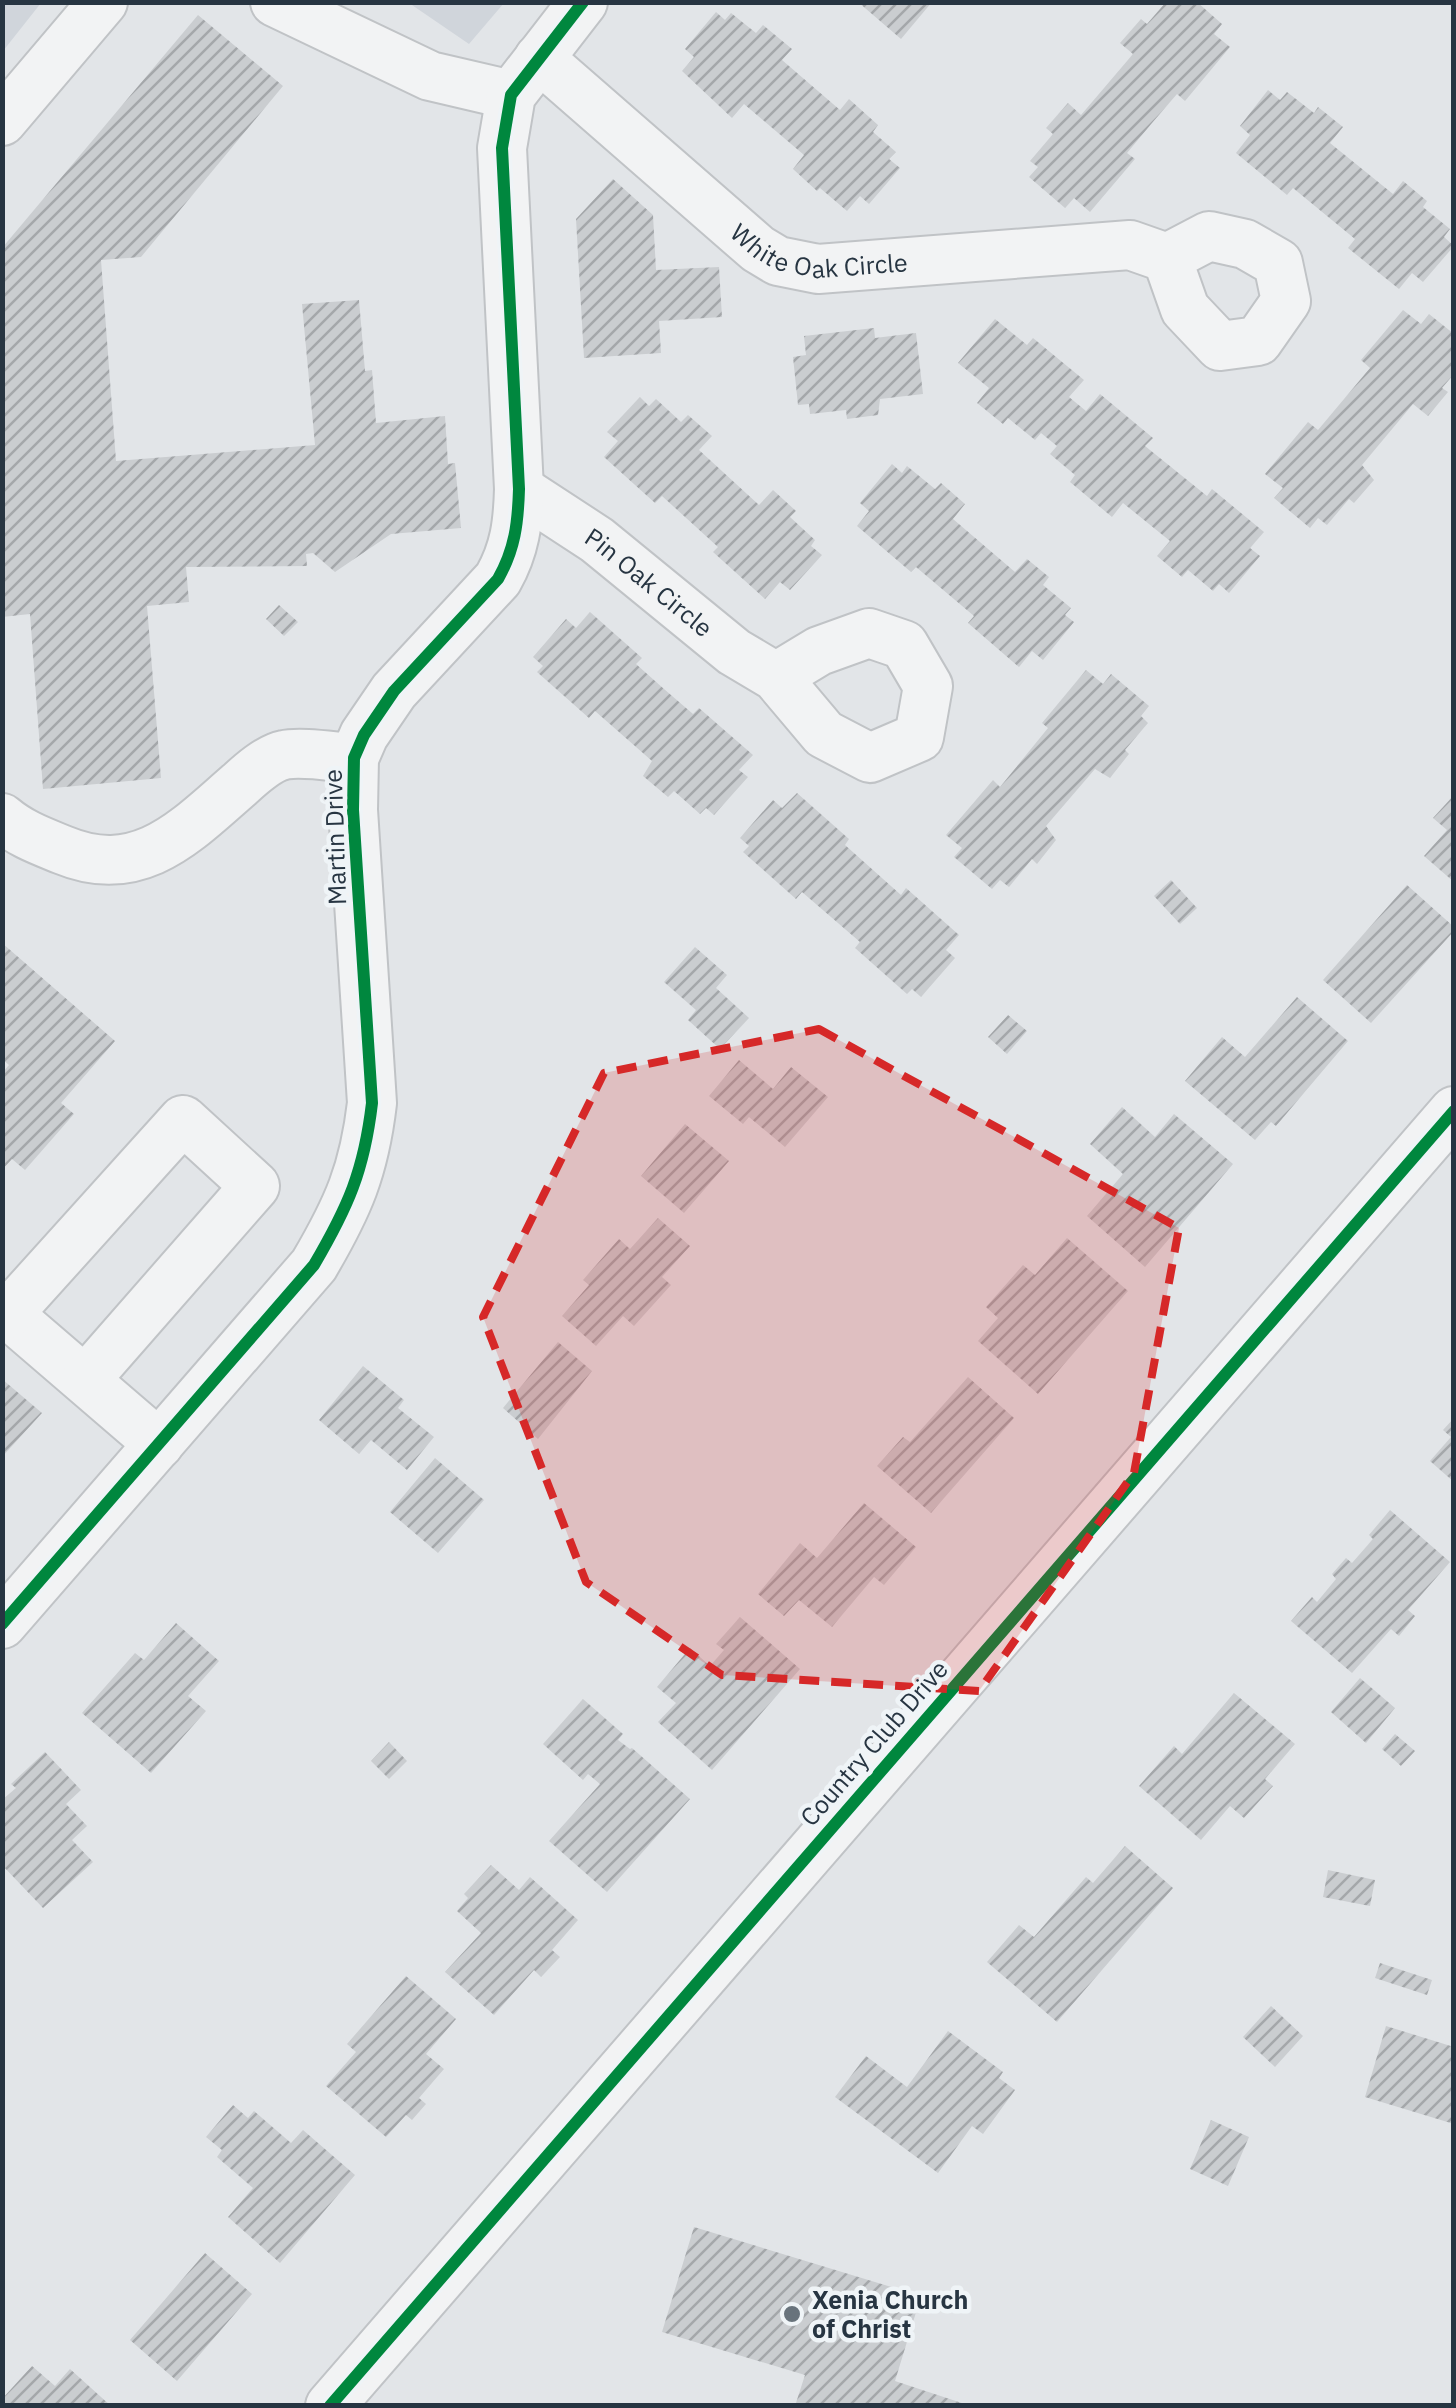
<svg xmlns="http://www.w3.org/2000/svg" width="1456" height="2408" font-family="'IBM Plex Sans',sans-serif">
  <defs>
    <pattern id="building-hatch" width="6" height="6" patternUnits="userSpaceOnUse" patternTransform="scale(2.5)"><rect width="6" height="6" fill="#cacdd0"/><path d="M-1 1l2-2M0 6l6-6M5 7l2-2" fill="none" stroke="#a4a7aa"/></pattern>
  </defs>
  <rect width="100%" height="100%" fill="#e2e5e8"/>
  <path fill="#d0d5db" d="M 3,2 L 41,3 L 3,51 L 2,3 Z
    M 409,3 L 504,3 L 469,44 Z"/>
  <path fill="url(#building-hatch)" d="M 858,2 L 932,2 L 901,39 Z
    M 1166,2 L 1197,2 L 1222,24 L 1214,34 L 1230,47 L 1185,101 L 1177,94 L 1152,123 L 1127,153 L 1135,159 L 1090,212 L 1074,198 L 1065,208 L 1029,177 L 1038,167 L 1030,161 L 1053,134 L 1046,128 L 1068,103 L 1081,115 L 1133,54 L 1120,43 L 1141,19 L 1147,24 Z
    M 716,12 L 725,20 L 731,13 L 756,33 L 763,25 L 792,49 L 782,60 L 840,110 L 849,99 L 878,125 L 873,132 L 896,152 L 889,159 L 900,168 L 869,204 L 860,196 L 847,211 L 820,188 L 817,191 L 793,169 L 804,155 L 744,104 L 732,118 L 682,71 L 694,57 L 685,49 Z
    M 198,15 L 283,86 L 141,257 L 101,260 L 116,461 L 315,445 L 302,304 L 359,300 L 365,371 L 372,370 L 376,423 L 445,416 L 448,464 L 455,463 L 461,528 L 391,534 L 335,572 L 313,553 L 306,554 L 307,566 L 186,567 L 189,602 L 147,606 L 161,778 L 43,789 L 30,614 L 2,617 L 2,248 Z
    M 1268,90 L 1280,100 L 1287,92 L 1314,113 L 1318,107 L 1343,127 L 1330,143 L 1393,194 L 1403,181 L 1427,201 L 1423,207 L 1450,229 L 1444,237 L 1454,246 L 1423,282 L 1412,273 L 1399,289 L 1348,248 L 1355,239 L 1293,188 L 1287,195 L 1236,153 L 1250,135 L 1240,126 Z
    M 613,179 L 653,215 L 656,270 L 719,267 L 722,317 L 659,321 L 661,353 L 584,358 L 576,219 Z
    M 1403,310 L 1421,324 L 1429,314 L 1454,334 L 1454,374 L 1442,388 L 1448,392 L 1428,416 L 1413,404 L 1362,465 L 1374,480 L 1354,503 L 1349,499 L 1327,525 L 1318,518 L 1310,528 L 1274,498 L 1283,488 L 1265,474 L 1308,422 L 1318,430 L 1370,368 L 1361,360 Z
    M 995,319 L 1027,345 L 1033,338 L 1084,380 L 1069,397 L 1086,411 L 1100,394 L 1153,438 L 1145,446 L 1207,496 L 1212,489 L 1264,532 L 1250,548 L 1260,556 L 1229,593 L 1219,584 L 1213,591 L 1188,570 L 1182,577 L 1157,556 L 1170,541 L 1123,503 L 1112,517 L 1070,482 L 1075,475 L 1050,454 L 1057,446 L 1041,433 L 1035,440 L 1008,418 L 1003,424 L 977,403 L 989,388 L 958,363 Z
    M 874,328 L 875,338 L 916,333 L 923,394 L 880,399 L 878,415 L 847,419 L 846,410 L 810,414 L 809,404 L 798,405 L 793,357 L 806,355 L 804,336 Z
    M 640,397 L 649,406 L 656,399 L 681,422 L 688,415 L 712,436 L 699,450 L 759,505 L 773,490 L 796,511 L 790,517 L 815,540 L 811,546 L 822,555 L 790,590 L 780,582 L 765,599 L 713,552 L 718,547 L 662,496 L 655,503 L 604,457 L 618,441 L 607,432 Z
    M 892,464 L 902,473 L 907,466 L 935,489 L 941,483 L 965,504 L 953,519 L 1015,572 L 1027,559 L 1049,577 L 1043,585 L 1071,608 L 1065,615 L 1074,622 L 1043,660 L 1032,651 L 1019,667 L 968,623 L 974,616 L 916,567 L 911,572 L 857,526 L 869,511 L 860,503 Z
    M 279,605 L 298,622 L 284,636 L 266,619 Z
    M 590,612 L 642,658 L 636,664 L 664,689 L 693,714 L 699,708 L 753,755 L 739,770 L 748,777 L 714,815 L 706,808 L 700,814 L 674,791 L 668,797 L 643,776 L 652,761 L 595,711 L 589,718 L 537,672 L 543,666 L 533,657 L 566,619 L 576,628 Z
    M 1086,670 L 1103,684 L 1111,674 L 1149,706 L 1141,716 L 1148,723 L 1125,750 L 1129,754 L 1110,778 L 1095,769 L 1046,826 L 1056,840 L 1037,864 L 1032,859 L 1009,887 L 1000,880 L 992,889 L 954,857 L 962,848 L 946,835 L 993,780 L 1000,787 L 1048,728 L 1042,723 Z
    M 797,793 L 849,839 L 845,845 L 901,895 L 906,888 L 959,935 L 946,950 L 955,958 L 921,997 L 912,989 L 907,994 L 855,948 L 860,942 L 802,892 L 796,899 L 743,852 L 749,846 L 740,838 L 773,800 L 782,808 Z
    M 1454,795 L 1454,882 L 1424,856 L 1447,830 L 1433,818 Z
    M 1171,880 L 1197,908 L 1180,924 L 1154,896 Z
    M 1407,885 L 1454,927 L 1454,931 L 1371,1023 L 1323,980 Z
    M 2,943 L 115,1041 L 61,1103 L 74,1114 L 25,1170 L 12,1159 L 2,1170 L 2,1073 L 9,1065 L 2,1059 Z
    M 695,947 L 727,975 L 716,988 L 749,1018 L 720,1049 L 688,1020 L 696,1010 L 664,982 Z
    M 1297,997 L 1348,1041 L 1276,1126 L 1271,1122 L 1255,1140 L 1185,1081 L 1222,1037 L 1245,1057 Z
    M 1008,1015 L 1027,1031 L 1007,1054 L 988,1037 Z
    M 739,1060 L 773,1089 L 791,1067 L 828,1097 L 785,1147 L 749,1117 L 743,1124 L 709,1096 Z
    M 1122,1107 L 1155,1137 L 1174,1114 L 1233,1164 L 1145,1267 L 1087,1216 L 1123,1174 L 1090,1144 Z
    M 685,1124 L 729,1161 L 684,1213 L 641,1176 Z
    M 658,1218 L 690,1246 L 662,1277 L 671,1285 L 634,1326 L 623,1316 L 596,1346 L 562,1316 L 589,1285 L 583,1280 L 619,1239 L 630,1249 Z
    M 1067,1238 L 1128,1291 L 1038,1394 L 978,1341 L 998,1318 L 986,1307 L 1023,1265 L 1035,1275 Z
    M 558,1342 L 592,1371 L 538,1439 L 503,1408 Z
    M 363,1366 L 404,1400 L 398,1408 L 434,1437 L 407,1470 L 371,1440 L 359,1454 L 319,1420 Z
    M 968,1377 L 1014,1418 L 931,1513 L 877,1466 L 903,1437 L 910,1442 Z
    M 2,1379 L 42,1413 L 2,1457 Z
    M 1454,1418 L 1454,1482 L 1430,1461 L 1451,1437 L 1443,1430 Z
    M 435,1458 L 484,1500 L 438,1553 L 390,1512 Z
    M 864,1503 L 916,1547 L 884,1585 L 874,1577 L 832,1627 L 799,1600 L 784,1616 L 758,1594 L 800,1543 L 817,1558 Z
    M 1390,1510 L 1450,1562 L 1408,1610 L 1415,1616 L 1399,1636 L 1391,1629 L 1352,1673 L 1291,1621 L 1312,1597 L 1317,1602 L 1336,1579 L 1332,1574 L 1346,1558 L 1352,1563 L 1373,1539 L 1369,1535 Z
    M 740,1617 L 800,1669 L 712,1770 L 658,1722 L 676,1703 L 657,1687 L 690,1648 L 710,1666 L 724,1650 L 716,1644 Z
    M 176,1623 L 219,1661 L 188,1696 L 206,1711 L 151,1773 L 82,1713 L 135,1653 L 144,1660 Z
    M 1360,1678 L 1395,1708 L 1366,1743 L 1331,1712 Z
    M 1234,1693 L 1295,1744 L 1265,1779 L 1273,1786 L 1244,1818 L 1230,1806 L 1201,1840 L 1139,1786 L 1174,1746 L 1182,1754 Z
    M 583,1699 L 623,1734 L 618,1740 L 630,1749 L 632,1748 L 690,1799 L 607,1892 L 549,1841 L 600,1784 L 588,1774 L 583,1780 L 543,1744 Z
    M 1395,1734 L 1415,1751 L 1401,1766 L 1382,1749 Z
    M 389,1742 L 407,1761 L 389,1779 L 371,1761 Z
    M 45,1752 L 81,1790 L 66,1804 L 87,1826 L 72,1840 L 93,1862 L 43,1908 L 2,1865 L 2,1800 L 16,1788 L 11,1784 Z
    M 1125,1846 L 1173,1888 L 1057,2022 L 987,1962 L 1019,1925 L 1034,1937 L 1086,1877 L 1093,1883 Z
    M 491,1865 L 519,1890 L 530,1877 L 578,1920 L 552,1950 L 560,1957 L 541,1977 L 534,1970 L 494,2015 L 445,1972 L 481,1933 L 457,1911 L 468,1898 L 464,1894 Z
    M 1328,1870 L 1375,1880 L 1370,1906 L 1323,1897 Z
    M 1380,1963 L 1432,1980 L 1427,1995 L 1375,1978 Z
    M 406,1976 L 456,2019 L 426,2054 L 444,2069 L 419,2098 L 426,2104 L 412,2120 L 406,2115 L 386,2137 L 326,2086 L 356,2052 L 347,2044 Z
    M 1271,2006 L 1303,2036 L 1275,2067 L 1243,2037 Z
    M 1386,2026 L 1454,2047 L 1454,2124 L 1365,2097 Z
    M 948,2031 L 1003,2072 L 999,2078 L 1015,2090 L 983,2134 L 972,2126 L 938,2173 L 835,2097 L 866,2056 L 907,2087 Z
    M 233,2105 L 248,2118 L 254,2111 L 291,2143 L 303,2130 L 355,2175 L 280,2263 L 228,2217 L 253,2188 L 217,2157 L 222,2150 L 206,2137 Z
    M 1211,2120 L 1249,2137 L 1228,2186 L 1190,2169 Z
    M 694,2227 L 921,2296 L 895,2381 L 971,2406 L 795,2406 L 805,2375 L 662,2332 Z
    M 205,2253 L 252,2294 L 177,2381 L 130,2340 Z
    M 32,2366 L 55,2386 L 70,2369 L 111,2406 L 2,2406 L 2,2399 Z"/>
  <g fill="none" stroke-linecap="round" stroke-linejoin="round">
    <defs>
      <g id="minor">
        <path d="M 275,2 L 430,76 L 511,95"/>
        <path id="s1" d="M 539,58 L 758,249 L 778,261 L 818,269 L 1130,245 L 1167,258 L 1185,309 L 1220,346 L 1258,341 L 1286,301 L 1278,263 L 1245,244 L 1209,236 L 1167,258"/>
        <path d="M 2,121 L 103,2"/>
        <path id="s2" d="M 519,489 L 597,540 L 734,652 L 776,677 L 824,734 L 870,758 L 919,737 L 928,686 L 904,645 L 869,633 L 819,651 L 776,677"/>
        <path d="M 2,818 C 21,834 41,841 63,850 C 140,882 187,830 239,785 C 251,774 269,758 284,755 C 301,751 336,757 354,758"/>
        <path d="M 2,1309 L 159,1444"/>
        <path d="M 8,1314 L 183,1120 L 255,1186 L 86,1379"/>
        <path d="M 2,1624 L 314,1265 C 348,1207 364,1171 372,1103 L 353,810 L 354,758 L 364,735 L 394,691 L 498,579 C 515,549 518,523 519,489 L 502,148 L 511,95 L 583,2"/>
        <path d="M 330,2406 L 1454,1111"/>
      </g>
    </defs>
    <use href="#minor" stroke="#c0c3c6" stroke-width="52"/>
    <use href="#minor" stroke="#f2f3f4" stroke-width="48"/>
    <defs>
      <path id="cycleway" d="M 2,1624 L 314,1265 C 348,1207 364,1171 372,1103 L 353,810 L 354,758 L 364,735 L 394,691 L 498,579 C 515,549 518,523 519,489 L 502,148 L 511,95 L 583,2
        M 330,2406 L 1454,1111"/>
    </defs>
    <use href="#cycleway" stroke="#eff4f7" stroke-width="19"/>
    <use href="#cycleway" stroke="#00873e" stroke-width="12"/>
  </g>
  <path fill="#d62828" fill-opacity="0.2" stroke="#d62828" stroke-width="8" stroke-dasharray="20 12" stroke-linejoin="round" d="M 819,1029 L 1179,1228 L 1134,1473 L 979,1691 L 722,1675 L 586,1582 L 483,1317 L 604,1073 Z"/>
  <circle fill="#68737c" stroke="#eff4f7" stroke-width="4" cx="792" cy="2314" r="10"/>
  <g text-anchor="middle" stroke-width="9" stroke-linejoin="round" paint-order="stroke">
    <g font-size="25" fill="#273542" stroke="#eff4f7">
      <text dy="9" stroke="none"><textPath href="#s1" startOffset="352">White Oak Circle</textPath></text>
      <text dy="9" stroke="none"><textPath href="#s2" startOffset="160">Pin Oak Circle</textPath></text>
      <text transform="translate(335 837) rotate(-92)" y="9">Martin Drive</text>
      <text transform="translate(874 1743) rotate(-49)" y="9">Country Club Drive</text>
    </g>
    <g font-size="25" font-weight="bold" fill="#273542" stroke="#eff4f7" text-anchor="start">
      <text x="812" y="2309">Xenia Church<tspan x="812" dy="29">of Christ</tspan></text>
    </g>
  </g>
  <rect width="1456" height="2408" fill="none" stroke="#273542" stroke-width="10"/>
</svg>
